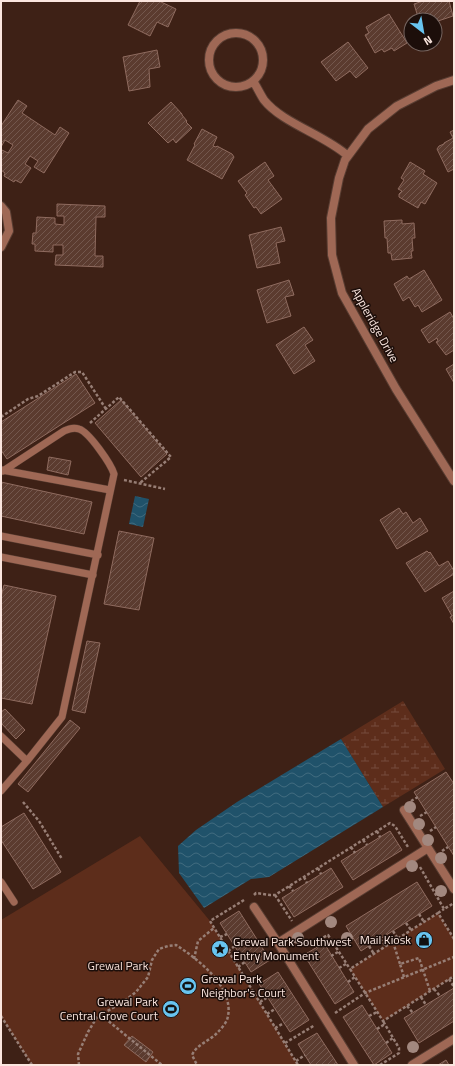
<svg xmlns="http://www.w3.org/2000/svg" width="455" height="1066" font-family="'Titillium Web',sans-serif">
  <defs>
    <pattern id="wetland-marsh" width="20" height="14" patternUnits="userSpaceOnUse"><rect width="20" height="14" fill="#5d2d1b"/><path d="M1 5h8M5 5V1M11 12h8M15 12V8" fill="none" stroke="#754b3c"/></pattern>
    <pattern id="water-waves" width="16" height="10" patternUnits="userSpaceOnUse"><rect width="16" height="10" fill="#20526a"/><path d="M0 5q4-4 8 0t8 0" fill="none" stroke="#416b7f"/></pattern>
    <pattern id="building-hatch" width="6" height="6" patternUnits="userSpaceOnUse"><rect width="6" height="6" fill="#5b3b2f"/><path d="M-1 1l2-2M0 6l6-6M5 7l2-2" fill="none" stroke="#73574d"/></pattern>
  </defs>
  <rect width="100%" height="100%" fill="#3e2116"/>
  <path fill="url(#wetland-marsh)" d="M 403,701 L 445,769 L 383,807 L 341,739 Z"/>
  <path fill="#5d2d1b" d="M 140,836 L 210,921 L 298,1065 L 32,1065 L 1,1016 L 1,920 Z
    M 438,913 L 454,939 L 454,976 L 383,1021 L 350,969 Z"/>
  <path fill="url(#water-waves)" d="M 135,496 L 149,499 L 143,527 L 129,524 Z
    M 341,739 L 383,807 L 269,877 L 251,879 L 204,908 L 179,873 L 178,846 L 196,830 L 237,802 Z"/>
  <path fill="url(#building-hatch)" stroke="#8f6b5f" d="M 140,1 L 159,1 L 176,9 L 168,27 L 157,22 L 150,36 L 128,25 Z
    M 423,1 L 449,1 L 453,16 L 435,22 L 435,20 L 419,20 L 414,4 Z
    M 389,14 L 407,43 L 394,51 L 392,48 L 384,52 L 382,49 L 375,53 L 365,35 L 369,33 L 366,27 Z
    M 435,22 L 438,32 L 435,33 Z
    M 348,42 L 368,68 L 356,78 L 350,71 L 336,81 L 321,62 Z
    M 157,50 L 160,67 L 149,69 L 150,87 L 129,91 L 123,57 Z
    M 18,100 L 27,106 L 22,113 L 55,135 L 60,127 L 69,133 L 44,173 L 34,167 L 38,161 L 30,156 L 25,164 L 31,168 L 21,183 L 15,180 L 14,182 L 4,176 L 5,173 L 1,170 L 1,152 L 2,150 L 8,153 L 13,145 L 5,140 L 1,147 L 1,126 Z
    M 171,102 L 182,114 L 182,115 L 187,121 L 186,122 L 192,128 L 176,143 L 173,139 L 168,143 L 148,123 Z
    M 202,129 L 217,137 L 213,146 L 216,147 L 217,146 L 232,154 L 234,157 L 222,179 L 187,160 L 195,145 L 194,144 Z
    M 454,130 L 454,169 L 448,172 L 437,149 L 439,146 L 444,144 L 444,143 L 453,138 L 450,132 Z
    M 265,162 L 274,176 L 268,180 L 282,199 L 261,214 L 256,207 L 254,208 L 245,195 L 247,193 L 238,181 Z
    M 410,162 L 425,171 L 423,174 L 437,183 L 425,204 L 421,202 L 418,208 L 399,197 L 399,194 L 402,191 L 398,189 L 404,180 L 401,178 Z
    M 57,204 L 105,206 L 105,217 L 96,217 L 95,256 L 103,256 L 103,267 L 55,265 L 56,255 L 63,255 L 63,245 L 53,245 L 53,252 L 35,251 L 35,244 L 32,244 L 33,233 L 36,233 L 37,217 L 55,218 L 55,224 L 64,225 L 64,216 L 57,216 Z
    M 402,220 L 402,224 L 414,223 L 415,238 L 412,238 L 413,251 L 411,251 L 412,258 L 392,260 L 391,253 L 388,253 L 387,238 L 385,238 L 384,221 Z
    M 281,227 L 285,241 L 276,243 L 280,263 L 257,268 L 249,235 Z
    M 424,270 L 442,300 L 422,312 L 418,305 L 415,307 L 409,297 L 403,301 L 394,284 L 407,276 L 409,279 Z
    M 289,280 L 294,295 L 285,297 L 291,316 L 267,323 L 257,290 Z
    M 450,312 L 454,319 L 454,350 L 446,355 L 436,342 L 438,341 L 437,338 L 429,343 L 421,330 Z
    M 304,327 L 313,340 L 305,345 L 315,361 L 294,374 L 276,345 Z
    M 454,364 L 454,383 L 446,369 Z
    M 76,374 L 95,403 L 7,459 L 1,450 L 1,422 Z
    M 121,400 L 167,454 L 141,477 L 95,423 Z
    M 49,457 L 71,461 L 68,475 L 47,470 Z
    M 1,482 L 92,502 L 84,534 L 1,516 Z
    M 399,508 L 403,514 L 406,512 L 413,523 L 420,518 L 428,531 L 397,549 L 380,520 Z
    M 119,531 L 154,538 L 139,610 L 104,604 Z
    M 427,551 L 429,553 L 430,552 L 439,566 L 448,561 L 454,571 L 454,574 L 425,592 L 406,563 Z
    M 4,585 L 56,596 L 32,704 L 1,698 L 1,597 Z
    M 454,591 L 454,624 L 450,617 L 452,616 L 442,598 Z
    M 87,641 L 100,643 L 85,713 L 72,710 Z
    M 5,709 L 25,730 L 16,739 L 1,723 L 1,712 Z
    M 70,720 L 80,728 L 28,792 L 18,784 Z
    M 446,772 L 454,784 L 454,856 L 414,792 Z
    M 24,813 L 61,872 L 33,889 L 1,840 L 1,827 Z
    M 390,831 L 402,850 L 353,880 L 341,861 Z
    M 331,868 L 343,887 L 294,917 L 282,898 Z
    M 417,882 L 432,906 L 361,951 L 346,926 Z
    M 239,911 L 270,960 L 251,972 L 220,923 Z
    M 324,943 L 354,992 L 335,1004 L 304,955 Z
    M 278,972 L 309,1020 L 290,1032 L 259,984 Z
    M 454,988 L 454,1021 L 419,1043 L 404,1018 Z
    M 362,1005 L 392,1053 L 374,1065 L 343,1017 Z
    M 317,1033 L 338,1065 L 311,1065 L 298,1044 Z
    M 132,1036 L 153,1052 L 146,1062 L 124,1045 Z
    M 446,1060 L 449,1065 L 438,1065 Z"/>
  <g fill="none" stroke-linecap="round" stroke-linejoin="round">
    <defs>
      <path id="service" d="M 2,470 L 110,490
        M 1,536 L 98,555
        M 1,557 L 93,575
        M 1,736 L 27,761
        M 1,791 L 27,761 L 62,717 L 114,474 C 111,464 89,432 79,429 C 73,427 69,429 64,431 L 3,471
        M 1,882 L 14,902"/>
      <path id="minor" d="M209 60a27 27 0 1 1 54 0a27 27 0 1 1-54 0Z
        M 454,80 L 436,86 L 397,106 L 368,129 L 345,160 L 339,178 L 331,218 L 332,255 L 342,293 L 396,389 L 454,481
        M 253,81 C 257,87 260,94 264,100 C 282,123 325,135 348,156
        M 1,206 L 6,212 L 9,231 L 1,247
        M 404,810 L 428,848
        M 254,907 L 278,943
        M 354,1065 L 278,943 L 428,848 L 454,889
        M 412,1065 L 454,1039"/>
    </defs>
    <use href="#service" stroke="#583d32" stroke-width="8"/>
    <use href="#minor" stroke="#583d32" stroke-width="10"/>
    <path stroke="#977e75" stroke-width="2.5" stroke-dasharray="3 2" stroke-linecap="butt" d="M 1,417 L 28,399 L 38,396 L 75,372 L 82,372 L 106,409
      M 90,423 L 119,397 L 171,457 L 140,483
      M 124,480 L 165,489
      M 411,801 L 418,797
      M 23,802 L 39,821 L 62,859
      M 420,816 L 427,812
      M 377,831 L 380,837
      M 430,831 L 436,827
      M 363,840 L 367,845
      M 351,847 L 355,853
      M 442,851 L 448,847
      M 420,867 L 444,909 L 454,903
      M 318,868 L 321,874
      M 304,877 L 307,883
      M 289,886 L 293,891
      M 254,895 L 256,893 L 270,895 L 275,895 L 390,823 L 395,826 L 408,847
      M 275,895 L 292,921
      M 244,900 L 210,921 L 298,1065
      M 438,913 L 444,909
      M 419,914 L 424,922
      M 406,923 L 411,930
      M 393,931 L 398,939
      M 220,937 L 227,934
      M 380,939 L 386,946
      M 454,939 L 438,913 L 350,969 L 383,1021 L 454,976
      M 393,942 L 400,964
      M 306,943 L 309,945 L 328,935 L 350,969
      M 369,946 L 374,954
      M 228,951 L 235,946
      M 331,956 L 338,952
      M 194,959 L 198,941 L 214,928
      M 238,967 L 245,962
      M 339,968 L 346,964
      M 404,977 L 400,964 L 419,958 L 430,991
      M 449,979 L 454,987
      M 348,982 L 355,977
      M 434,989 L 440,996
      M 421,997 L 426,1005
      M 260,1002 L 268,997
      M 407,1006 L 413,1013
      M 335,1013 L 365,993 L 454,957
      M 267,1014 L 275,1009
      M 101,1015 L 162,1065
      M 1,1016 L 32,1065
      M 369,1016 L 377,1012
      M 275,1028 L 284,1023
      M 377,1029 L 385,1024
      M 285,1043 L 315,1025
      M 386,1043 L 393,1038
      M 296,1061 L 305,1055
      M 79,1065 L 78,1054 L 88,1032 L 97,1017 L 123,1002 L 136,992 L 148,977 L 152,960 L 159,949 L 168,946 L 176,945 C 198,959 237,989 227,1020 C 225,1024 221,1029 218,1032 C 210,1041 197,1044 192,1055 L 197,1065
      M 380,1065 L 399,1053 L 399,1048 L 383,1021"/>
    <use href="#service" stroke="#9f6855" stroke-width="7"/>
    <use href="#minor" stroke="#9f6855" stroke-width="8"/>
  </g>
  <g fill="#a2887f">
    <circle cx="410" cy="807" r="6"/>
    <circle cx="419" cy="824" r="6"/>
    <circle cx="428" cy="840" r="6"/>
    <circle cx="441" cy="858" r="6"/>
    <circle cx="412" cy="866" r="6"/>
    <circle cx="441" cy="891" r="6"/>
    <circle cx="331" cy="922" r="6"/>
    <circle cx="298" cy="938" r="6"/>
    <circle cx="347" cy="938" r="6"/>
    <circle cx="413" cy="1047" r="6"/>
  </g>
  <defs>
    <symbol id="shop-disc" viewBox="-11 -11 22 22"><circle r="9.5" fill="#68c4f0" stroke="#1c0e0a"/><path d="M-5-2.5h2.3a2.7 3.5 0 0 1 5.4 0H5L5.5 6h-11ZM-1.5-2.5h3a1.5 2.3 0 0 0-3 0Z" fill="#111"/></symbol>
    <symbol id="sight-disc" viewBox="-11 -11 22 22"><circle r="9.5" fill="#68c4f0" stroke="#1c0e0a"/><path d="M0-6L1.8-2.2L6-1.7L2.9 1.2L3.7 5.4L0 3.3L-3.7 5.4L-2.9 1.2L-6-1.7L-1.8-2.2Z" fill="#111"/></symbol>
    <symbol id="stadium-disc" viewBox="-11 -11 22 22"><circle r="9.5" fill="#68c4f0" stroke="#1c0e0a"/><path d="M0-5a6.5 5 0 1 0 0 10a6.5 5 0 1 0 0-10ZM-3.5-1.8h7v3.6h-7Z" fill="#111"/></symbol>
  </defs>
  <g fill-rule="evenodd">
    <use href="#shop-disc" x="414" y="930" width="20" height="20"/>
    <use href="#sight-disc" x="210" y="939" width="20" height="20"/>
    <use href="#stadium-disc" x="178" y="976" width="20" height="20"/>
    <use href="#stadium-disc" x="161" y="999" width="20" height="20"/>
  </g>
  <g text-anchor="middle" stroke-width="3" stroke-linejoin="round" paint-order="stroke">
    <g font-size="12" fill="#fbe6df" stroke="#1c0e0a">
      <text transform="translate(375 325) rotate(61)" y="4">Appleridge Drive</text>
    </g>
    <g font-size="12" fill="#fbe6df" stroke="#1c0e0a" text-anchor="end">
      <text x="411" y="944">Mail Kiosk</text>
      <text x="233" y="946" text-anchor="start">Grewal Park Southwest<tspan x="233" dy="14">Entry Monument</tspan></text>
      <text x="201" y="983" text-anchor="start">Grewal Park<tspan x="201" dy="14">Neighbor's Court</tspan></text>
      <text x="158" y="1006">Grewal Park<tspan x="158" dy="14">Central Grove Court</tspan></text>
    </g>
    <g font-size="12" fill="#f4ddd5" stroke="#1c0e0a">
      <text x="118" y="970">Grewal Park</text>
    </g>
  </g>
  <rect width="455" height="1066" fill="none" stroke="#fbe6df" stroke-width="4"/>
  <g transform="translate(423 32) rotate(149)"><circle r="19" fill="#1c0e0a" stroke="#75645f"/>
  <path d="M0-3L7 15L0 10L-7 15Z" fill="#68c4f0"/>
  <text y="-6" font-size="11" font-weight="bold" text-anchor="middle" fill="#fbe6df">N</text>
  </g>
</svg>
